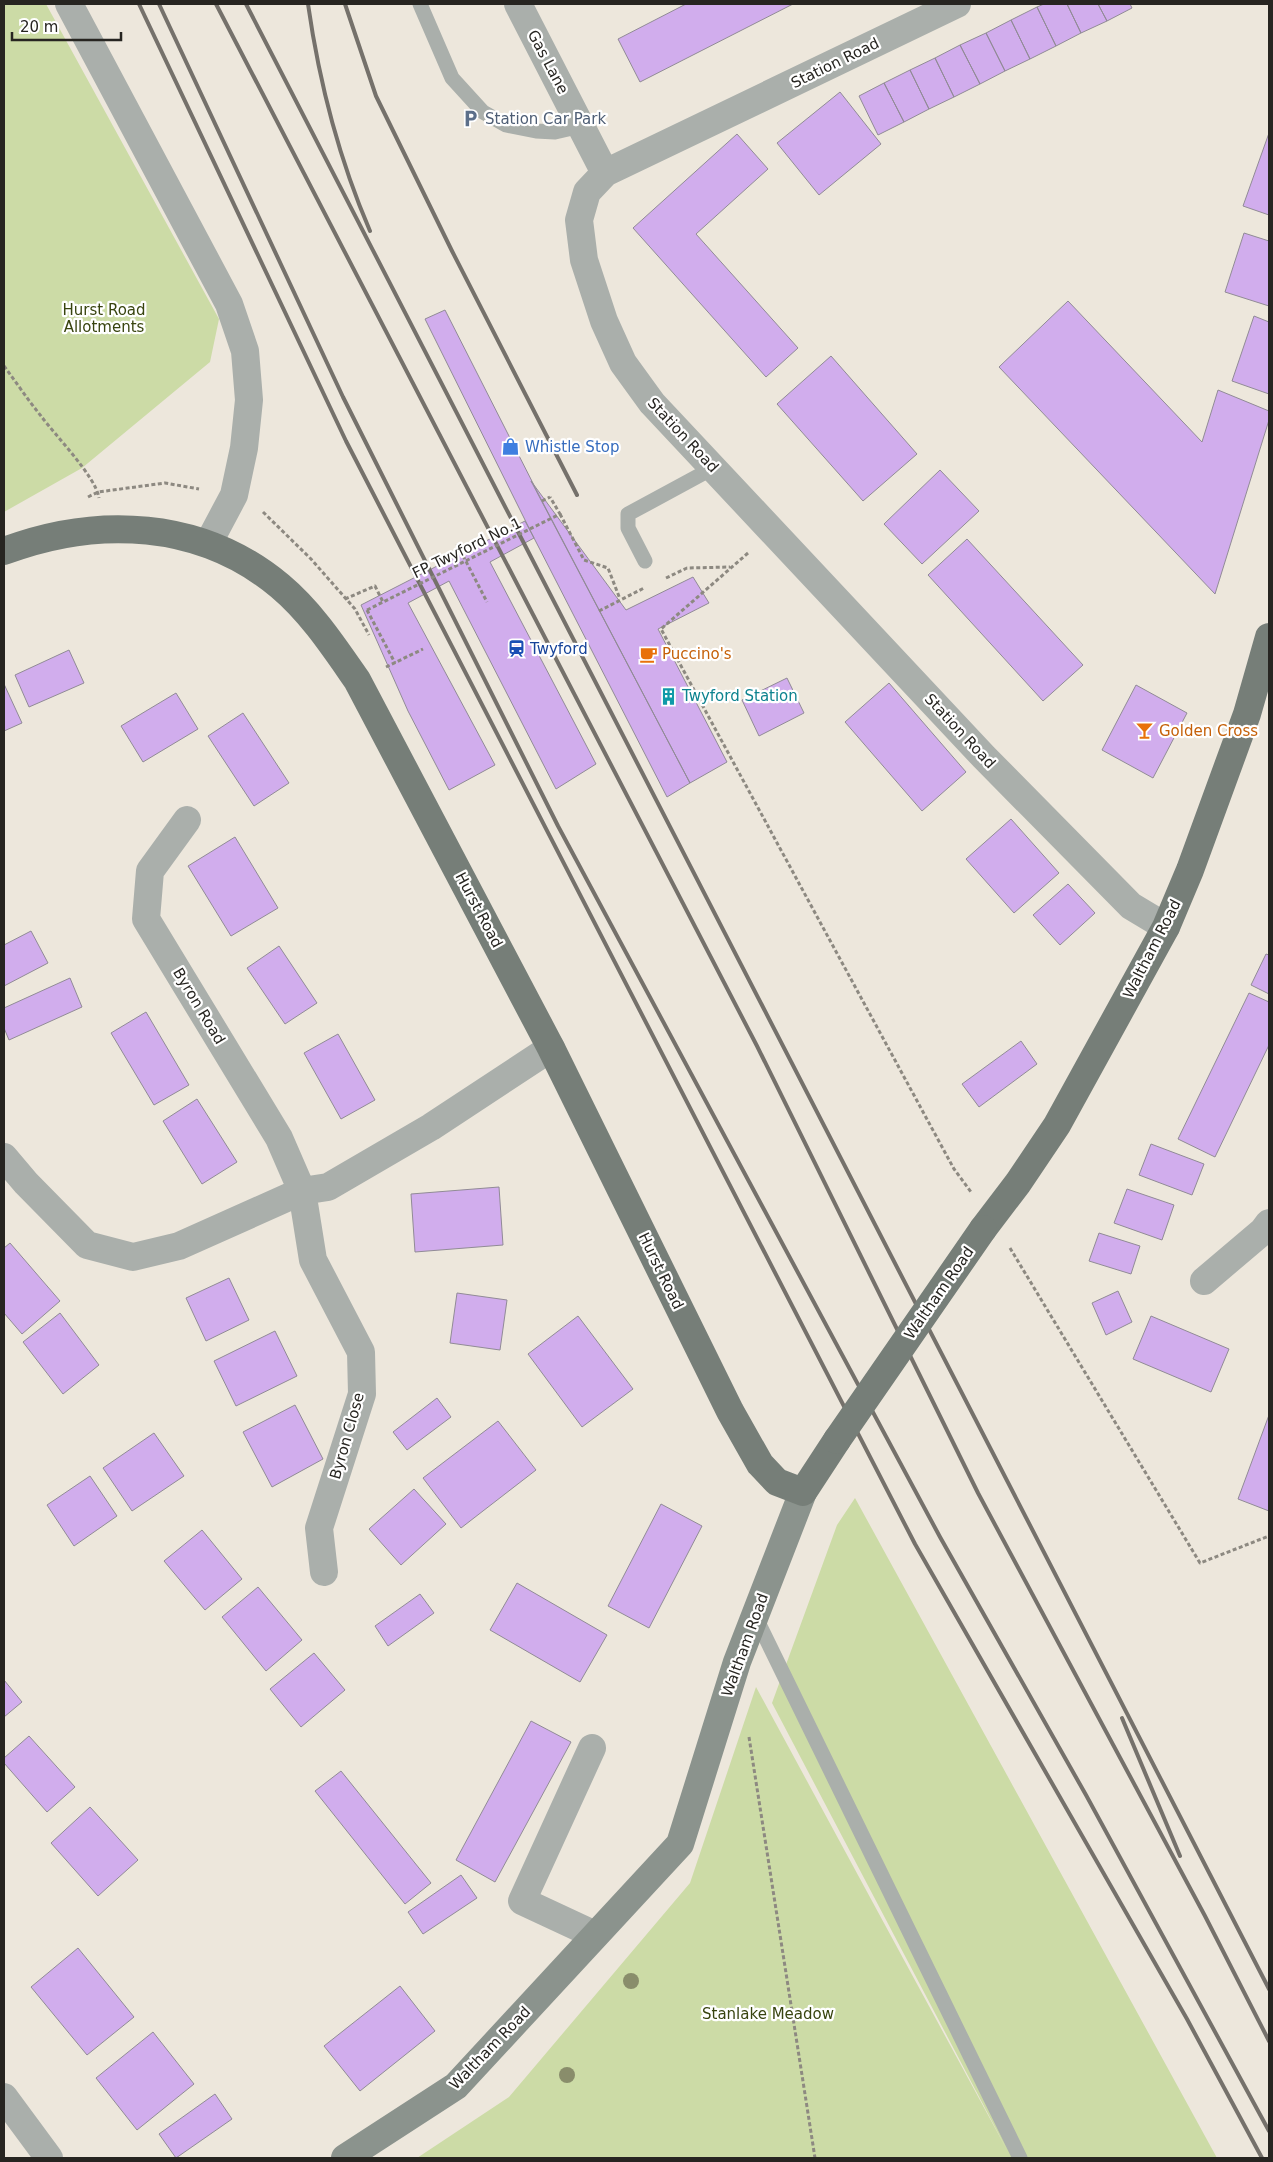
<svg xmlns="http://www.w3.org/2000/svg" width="1273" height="2162" font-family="'DejaVu Sans',sans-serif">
  <rect width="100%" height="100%" fill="#ede7dc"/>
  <path fill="#ccdba6" d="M 4,4 L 46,4 L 219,319 L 210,362 L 82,468 L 4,512 Z
    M 855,1498 L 1217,2158 L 417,2158 L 509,2097 L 690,1883 L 756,1687 L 1007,2150 L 772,1703 L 837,1525 Z"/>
  <path fill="#d1aded" stroke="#918b96" d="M 686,4 L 793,4 L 640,82 L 618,39 Z
    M 1044,4 L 1067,4 L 1081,33 L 1056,46 L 1037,7 Z
    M 1067,4 L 1098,4 L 1107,21 L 1081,33 Z
    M 1098,4 L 1130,4 L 1132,8 L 1107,21 Z
    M 1037,7 L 1056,46 L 1030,59 L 1011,20 Z
    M 1011,20 L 1030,59 L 1005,71 L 986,33 Z
    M 986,33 L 1005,71 L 980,84 L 960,45 Z
    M 960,45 L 980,84 L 954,97 L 935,58 Z
    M 935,58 L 954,97 L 929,109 L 910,70 Z
    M 910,70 L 929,109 L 904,122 L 884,83 Z
    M 884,83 L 904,122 L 878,135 L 859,96 Z
    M 840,92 L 881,144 L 819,195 L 777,143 Z
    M 1269,133 L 1269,215 L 1243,206 Z
    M 737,134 L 768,169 L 696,234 L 798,348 L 766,377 L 633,228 Z
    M 1244,233 L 1269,241 L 1269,306 L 1225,292 Z
    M 1068,301 L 1202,442 L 1218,390 L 1269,411 L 1269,420 L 1215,594 L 999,367 Z
    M 445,310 L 542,501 L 690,783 L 667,797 L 534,538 L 425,319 Z
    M 1254,316 L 1269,322 L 1269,394 L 1232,381 Z
    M 831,356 L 917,454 L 863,501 L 777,404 Z
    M 940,470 L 979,511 L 922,564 L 884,524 Z
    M 531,481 L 626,610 L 693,577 L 709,603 L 658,629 L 727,762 L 690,783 Z
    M 525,521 L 534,538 L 490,562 L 596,764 L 556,789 L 449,581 L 408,603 L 495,765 L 449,790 L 408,711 L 361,605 Z
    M 967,539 L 1083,665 L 1043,701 L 928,575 Z
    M 69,650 L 84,683 L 29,707 L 15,675 Z
    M 787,678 L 804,713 L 759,736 L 742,700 Z
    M 889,683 L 966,772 L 922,811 L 845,722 Z
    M 4,684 L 22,723 L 4,731 Z
    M 1136,685 L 1187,713 L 1153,778 L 1102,750 Z
    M 176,693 L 198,729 L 143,762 L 121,726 Z
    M 243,713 L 289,783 L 254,806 L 208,736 Z
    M 1011,819 L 1059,873 L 1014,913 L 966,859 Z
    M 235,837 L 278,908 L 231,936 L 188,866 Z
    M 1068,884 L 1095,913 L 1060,945 L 1033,915 Z
    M 31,931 L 48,963 L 4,986 L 4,945 Z
    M 279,946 L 317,1003 L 285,1024 L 247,968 Z
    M 1266,954 L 1269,955 L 1269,994 L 1251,985 Z
    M 70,978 L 82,1007 L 9,1040 L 4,1028 L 4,1008 Z
    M 1249,993 L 1269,1002 L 1269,1045 L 1215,1157 L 1178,1139 Z
    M 146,1012 L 189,1085 L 154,1105 L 111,1033 Z
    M 338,1034 L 375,1100 L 341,1119 L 304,1053 Z
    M 1021,1041 L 1037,1064 L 979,1107 L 962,1084 Z
    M 197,1099 L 237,1162 L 202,1184 L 163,1121 Z
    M 1151,1144 L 1204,1164 L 1192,1195 L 1139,1175 Z
    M 499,1187 L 503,1245 L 415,1252 L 411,1194 Z
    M 1127,1189 L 1174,1205 L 1162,1240 L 1114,1223 Z
    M 1099,1233 L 1140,1246 L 1131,1274 L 1089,1261 Z
    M 10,1243 L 60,1301 L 22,1334 L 4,1313 L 4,1248 Z
    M 229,1278 L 249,1320 L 206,1341 L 186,1298 Z
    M 1118,1291 L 1132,1322 L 1106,1335 L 1092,1303 Z
    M 457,1293 L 507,1300 L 500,1350 L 450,1343 Z
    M 60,1313 L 99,1365 L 63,1394 L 23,1342 Z
    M 578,1316 L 633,1389 L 582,1427 L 528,1354 Z
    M 1151,1316 L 1229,1349 L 1211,1392 L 1133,1359 Z
    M 275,1331 L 297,1376 L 236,1406 L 214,1361 Z
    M 437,1398 L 451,1417 L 407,1450 L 393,1432 Z
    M 295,1405 L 323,1459 L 272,1487 L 243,1432 Z
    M 1269,1415 L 1269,1511 L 1238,1499 Z
    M 498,1421 L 536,1470 L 461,1528 L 423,1478 Z
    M 154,1433 L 184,1476 L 132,1511 L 103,1468 Z
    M 90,1476 L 117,1516 L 74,1546 L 47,1505 Z
    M 414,1489 L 446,1524 L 401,1565 L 369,1529 Z
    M 661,1504 L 702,1526 L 649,1628 L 608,1606 Z
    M 202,1530 L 242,1579 L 205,1610 L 164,1561 Z
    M 517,1583 L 607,1635 L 580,1682 L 490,1630 Z
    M 258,1587 L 302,1640 L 266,1671 L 222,1617 Z
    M 420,1594 L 434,1613 L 388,1646 L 375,1626 Z
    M 314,1653 L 345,1690 L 301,1727 L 270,1689 Z
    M 4,1680 L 22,1702 L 4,1717 Z
    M 531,1721 L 571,1742 L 495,1882 L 456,1860 Z
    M 29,1736 L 75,1787 L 47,1812 L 4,1763 L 4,1758 Z
    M 341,1771 L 431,1883 L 405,1904 L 315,1791 Z
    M 90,1807 L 138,1860 L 98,1896 L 51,1843 Z
    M 461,1875 L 477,1898 L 423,1934 L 408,1912 Z
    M 78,1948 L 134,2017 L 87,2055 L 31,1987 Z
    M 400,1986 L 435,2031 L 360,2091 L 324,2046 Z
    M 153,2032 L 194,2084 L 137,2130 L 96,2078 Z
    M 215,2094 L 232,2119 L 176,2158 L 159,2134 Z"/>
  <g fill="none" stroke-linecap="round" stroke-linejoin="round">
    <path stroke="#8d8981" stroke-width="3" stroke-dasharray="4 2.5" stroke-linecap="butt" d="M 4,366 C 16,382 28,400 41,416 C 55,435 96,477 99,498
      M 88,497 L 98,492 L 165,483 L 199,489
      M 542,501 L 550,497
      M 263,512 L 311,559 L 355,609 L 369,635
      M 560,514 L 584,560 L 608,568 L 620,599
      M 457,544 L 487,602
      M 748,553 L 661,629 L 954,1169 L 971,1192
      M 666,578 L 687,568 L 730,567
      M 345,599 L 375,586 L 383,602
      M 367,610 L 395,663
      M 599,611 L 644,588
      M 386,667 L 423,649
      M 1010,1248 L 1200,1563 L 1269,1536
      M 749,1737 L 815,2158"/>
    <path stroke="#aaafab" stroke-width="15" d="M 420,4 L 452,78 L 483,112 L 506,125 L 536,131 L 555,132 L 581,126
      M 645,561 L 628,528 L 628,514 L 713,468
      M 755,1616 L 1020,2158"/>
    <path stroke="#aaafab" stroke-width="28" d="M 69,4 L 229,304 L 245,351 L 249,400 L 244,448 L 234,495 L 208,544
      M 518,4 L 605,173
      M 957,4 L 605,173 L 587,192 L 579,220 L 584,260 L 604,321 L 623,363 L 652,403 L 984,757 L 1131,906 L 1166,927
      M 187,820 L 150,871 L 146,919 L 279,1138 L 302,1191 L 328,1187 L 431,1127 L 551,1048
      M 4,1157 L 26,1183 L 87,1245 L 133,1257 L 179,1246 L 302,1191 L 313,1260 L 361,1352 L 362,1394 L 319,1528 L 324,1572
      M 1204,1281 L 1263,1231 L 1269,1223
      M 592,1748 L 522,1901 L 595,1935
      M 4,2097 L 49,2158"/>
    <path stroke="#8b938d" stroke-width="28" d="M 345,2158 L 456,2086 L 680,1844 L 737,1662 L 803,1492"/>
    <path stroke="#767e78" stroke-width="28" d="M 4,551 C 97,516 201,520 280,586 C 311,612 334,647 357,680 L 551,1048 L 730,1411 L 760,1464 L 777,1482 L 803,1492 L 837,1440
      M 983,1229 L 1018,1183 L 1057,1125 L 1166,927 L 1190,870 L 1247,714 L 1269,637"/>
    <path stroke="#75716b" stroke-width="4" d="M 139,4 L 346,441 L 915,1544 L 1187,2019 L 1262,2158
      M 159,4 L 343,397 L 558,826 L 940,1537 L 1086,1795 L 1269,2131
      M 216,4 L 757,1046 L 978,1493 L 1205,1916 L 1269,2041
      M 246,4 L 1269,1989
      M 308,4 C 319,81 339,159 370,231
      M 345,4 L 376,96 L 452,251 L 577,495
      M 1122,1718 L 1180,1856"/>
    <path stroke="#8d8981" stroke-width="3" stroke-dasharray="4 2.5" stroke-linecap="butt" d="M 367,610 L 560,514 L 550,497"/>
    <path stroke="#767e78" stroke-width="28" d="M 837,1440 L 983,1229"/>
  </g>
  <g fill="#898d6b">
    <circle cx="631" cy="1981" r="8"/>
    <circle cx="567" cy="2075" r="8"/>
  </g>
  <defs>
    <symbol id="parking-bare" viewBox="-9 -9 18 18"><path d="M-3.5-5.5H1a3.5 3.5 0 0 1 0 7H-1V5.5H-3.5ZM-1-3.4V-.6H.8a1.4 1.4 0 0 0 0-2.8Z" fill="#5c6f8a" stroke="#fff" stroke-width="2.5" paint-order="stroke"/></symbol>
    <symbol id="shop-bare" viewBox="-9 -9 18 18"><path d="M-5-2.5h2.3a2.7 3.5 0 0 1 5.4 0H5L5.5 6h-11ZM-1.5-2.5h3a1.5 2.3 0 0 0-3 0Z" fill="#3f7fe0" stroke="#fff" stroke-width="2.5" paint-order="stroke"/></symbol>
    <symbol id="station-bare" viewBox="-9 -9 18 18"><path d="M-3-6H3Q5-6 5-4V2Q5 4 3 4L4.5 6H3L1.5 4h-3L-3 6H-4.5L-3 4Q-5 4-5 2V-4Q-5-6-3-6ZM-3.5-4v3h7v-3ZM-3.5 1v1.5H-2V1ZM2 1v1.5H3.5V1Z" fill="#1a4fb4" stroke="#fff" stroke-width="2.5" paint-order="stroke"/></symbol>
    <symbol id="cafe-bare" viewBox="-9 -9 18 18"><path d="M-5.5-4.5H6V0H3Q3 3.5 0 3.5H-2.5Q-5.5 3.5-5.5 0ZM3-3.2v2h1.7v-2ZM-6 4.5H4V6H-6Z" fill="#e8710a" stroke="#fff" stroke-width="2.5" paint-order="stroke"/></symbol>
    <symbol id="building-bare" viewBox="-9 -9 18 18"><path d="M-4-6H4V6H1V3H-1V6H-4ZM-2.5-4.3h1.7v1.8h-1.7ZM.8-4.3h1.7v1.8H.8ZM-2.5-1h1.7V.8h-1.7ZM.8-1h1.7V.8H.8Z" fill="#0f9aa8" stroke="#fff" stroke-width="2.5" paint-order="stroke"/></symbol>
    <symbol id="bar-bare" viewBox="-9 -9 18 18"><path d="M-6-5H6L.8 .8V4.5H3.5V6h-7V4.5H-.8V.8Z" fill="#e8710a" stroke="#fff" stroke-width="2.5" paint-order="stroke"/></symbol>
  </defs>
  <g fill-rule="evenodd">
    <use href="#parking-bare" x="458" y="106" width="25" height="25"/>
    <use href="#shop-bare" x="498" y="434" width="25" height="25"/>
    <use href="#station-bare" x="504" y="636" width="25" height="25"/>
    <use href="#cafe-bare" x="636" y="642" width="25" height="25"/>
    <use href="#building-bare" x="656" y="684" width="25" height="25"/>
    <use href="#bar-bare" x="1132" y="718" width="25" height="25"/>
  </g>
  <g text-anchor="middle" stroke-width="4.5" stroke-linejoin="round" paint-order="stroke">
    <g font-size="15" fill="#272521" stroke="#fff">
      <text transform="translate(548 62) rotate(62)" y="5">Gas Lane</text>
      <text transform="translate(835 63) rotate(-26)" y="5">Station Road</text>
      <text transform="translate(683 435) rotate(47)" y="5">Station Road</text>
      <text transform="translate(467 548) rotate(-26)" y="5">FP Twyford No.1</text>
      <text transform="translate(960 731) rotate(47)" y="5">Station Road</text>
      <text transform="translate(479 910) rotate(62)" y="5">Hurst Road</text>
      <text transform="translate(1152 949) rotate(-63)" y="5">Waltham Road</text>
      <text transform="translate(199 1006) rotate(59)" y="5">Byron Road</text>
      <text transform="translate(661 1271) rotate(64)" y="5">Hurst Road</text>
      <text transform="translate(939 1293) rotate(-55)" y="5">Waltham Road</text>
      <text transform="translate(347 1436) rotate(-74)" y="5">Byron Close</text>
      <text transform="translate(745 1645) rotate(-70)" y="5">Waltham Road</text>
      <text transform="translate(490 2048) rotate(-46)" y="5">Waltham Road</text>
    </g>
    <g font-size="15" fill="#4e5e75" stroke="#fff" text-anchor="start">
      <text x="485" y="124">Station Car Park</text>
    </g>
    <g font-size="15" fill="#38440f" stroke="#fff">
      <text x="104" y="315">Hurst Road<tspan x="104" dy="17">Allotments</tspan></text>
      <text x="768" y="2019">Stanlake Meadow</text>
    </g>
    <g font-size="15" fill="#366cbe" stroke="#fff" text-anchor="start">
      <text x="525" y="452">Whistle Stop</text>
    </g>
    <g font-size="15" fill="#164399" stroke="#fff" text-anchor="start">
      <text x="530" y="654">Twyford</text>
    </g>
    <g font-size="15" fill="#c56008" stroke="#fff" text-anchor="start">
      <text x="662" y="659">Puccino's</text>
      <text x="1159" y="736">Golden Cross</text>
    </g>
    <g font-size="15" fill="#0d838f" stroke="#fff" text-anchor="start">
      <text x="682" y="701">Twyford Station</text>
    </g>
  </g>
  <rect width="1273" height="2162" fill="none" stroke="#272521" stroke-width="10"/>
  <path d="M12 32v8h109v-8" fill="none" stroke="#272521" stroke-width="2.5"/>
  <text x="20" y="32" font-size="15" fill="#272521" stroke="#ffffff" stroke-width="4" paint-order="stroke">20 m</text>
</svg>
